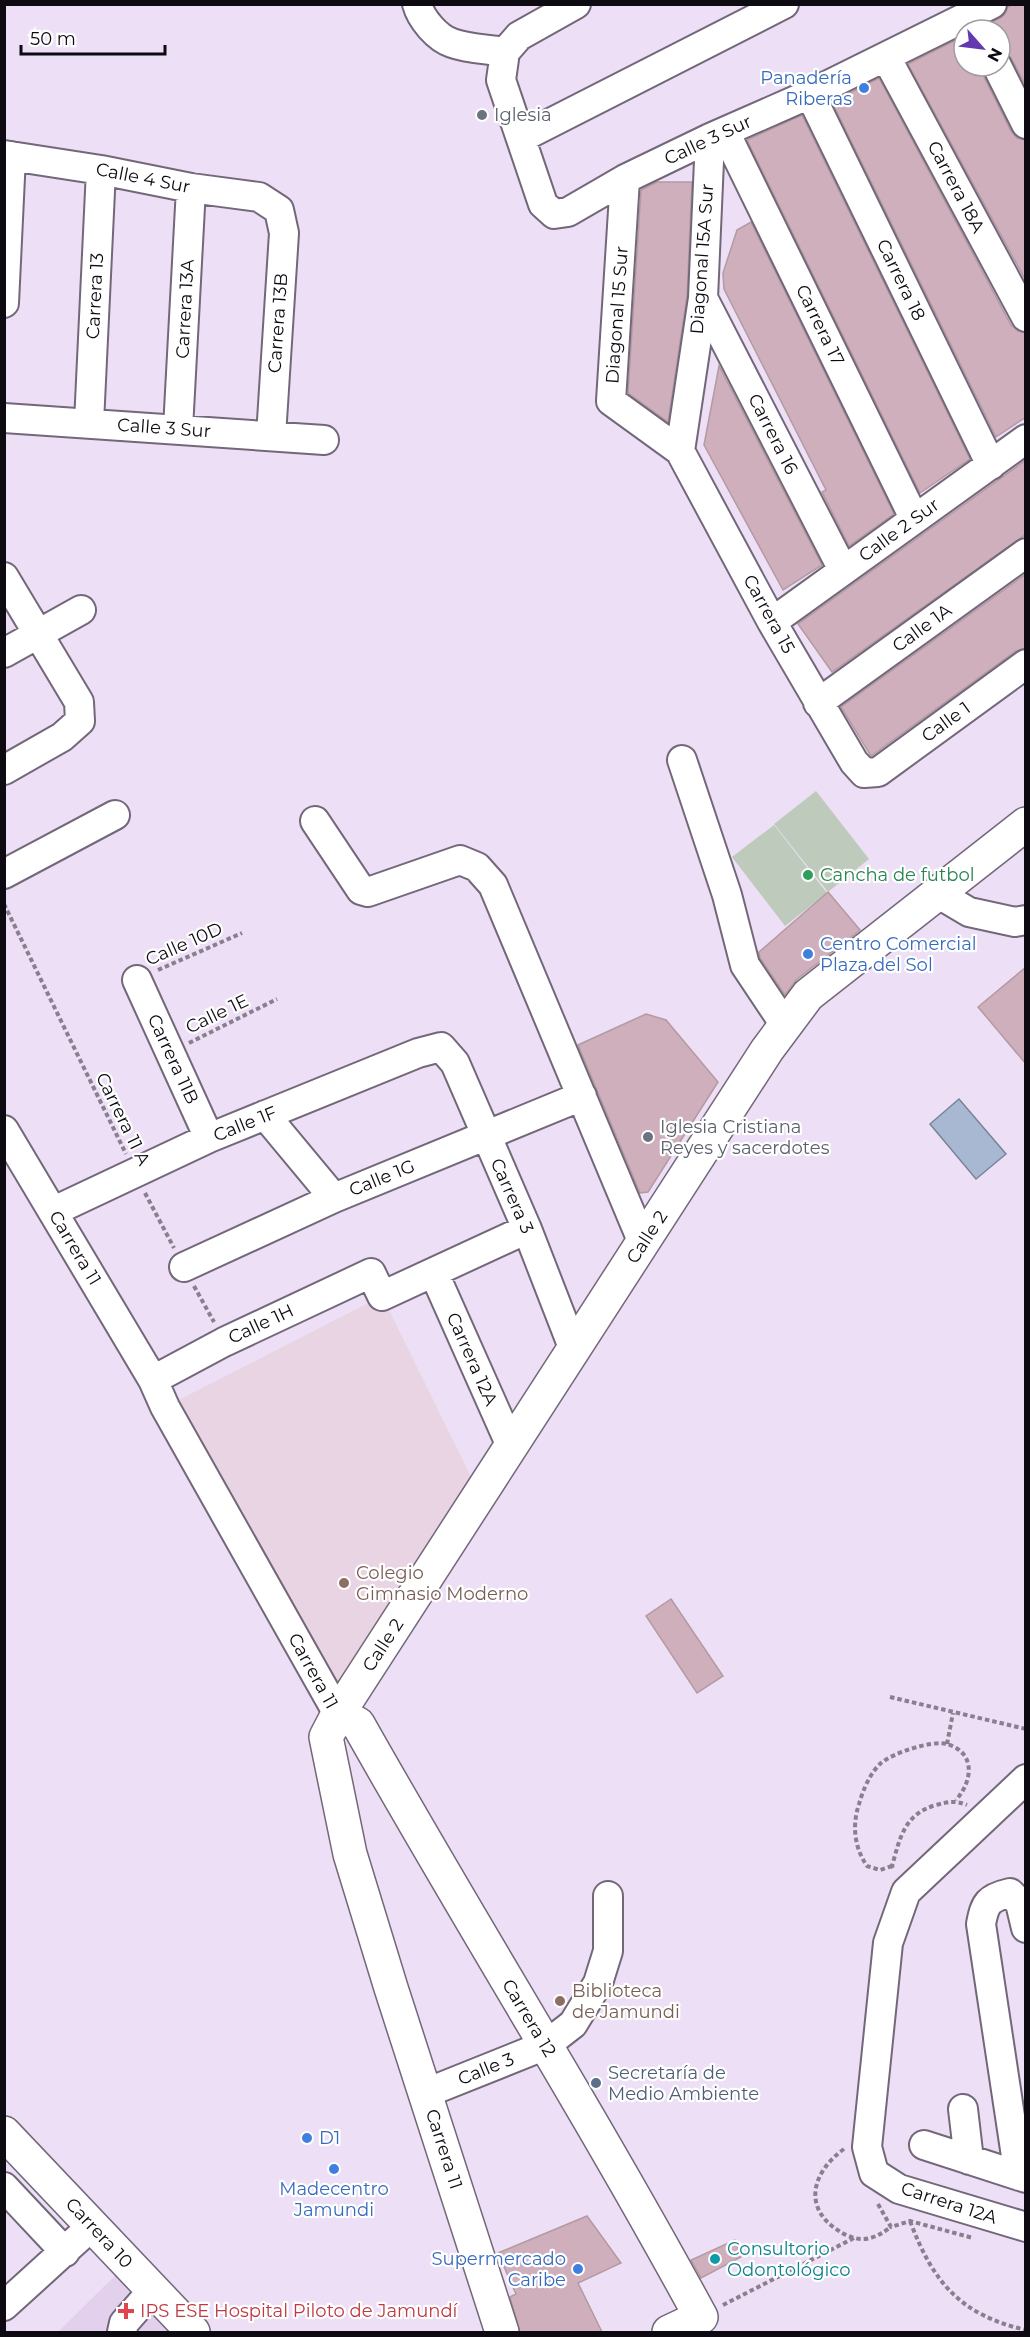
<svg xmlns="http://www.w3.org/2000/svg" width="1030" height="2337" font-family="Montserrat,sans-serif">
  <rect width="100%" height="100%" fill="#eddff5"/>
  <path fill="#e2d0ec" d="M 128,2263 L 193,2332 L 58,2332 Z"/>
  <path fill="#e9d4e3" d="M 382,1296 L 480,1495 L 338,1714 L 165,1407 Z"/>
  <path fill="#becbbc" d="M 816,791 L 869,859 L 828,892 L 774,824 Z
    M 774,825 L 827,893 L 785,926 L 732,857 Z"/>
  <path fill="#a9b8d2" stroke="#7a8498" stroke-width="1.5" d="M 959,1099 L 1006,1154 L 976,1179 L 930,1124 Z"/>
  <path fill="#cfafbb" stroke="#b39aa3" stroke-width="1.5" d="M 1013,4 L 1026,4 L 1026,86 L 1011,58 L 1007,53 L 1000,50 L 1000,30 L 977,30 L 1000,18 L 1005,14 L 1008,7 Z
    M 964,36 L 964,66 L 981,66 L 982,73 L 1011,131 L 1017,138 L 1026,140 L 1026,281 L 908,64 Z
    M 879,78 L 1011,325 L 1018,331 L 1026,333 L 1026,417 L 996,437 L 832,102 Z
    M 802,115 L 970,459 L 920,493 L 747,140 Z
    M 657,182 L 692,182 L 687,296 L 668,422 L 628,393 L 641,190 Z
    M 751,222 L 894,514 L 849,546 L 822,492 L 826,490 L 724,289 L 723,273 L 737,230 Z
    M 719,366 L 822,565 L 783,590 L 704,445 Z
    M 1026,460 L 1026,534 L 832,672 L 798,624 Z
    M 1026,574 L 1026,648 L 1016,651 L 871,756 L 841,707 Z
    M 828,892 L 860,930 L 796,980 L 785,995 L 760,958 L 759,952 Z
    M 1026,967 L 1026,1064 L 978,1007 Z
    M 646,1014 L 666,1020 L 718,1082 L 648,1192 L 640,1193 L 578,1045 Z
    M 671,1599 L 723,1676 L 697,1693 L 646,1616 Z
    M 587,2216 L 621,2263 L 578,2283 L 602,2332 L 520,2332 L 510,2297 L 516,2294 L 498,2253 Z
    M 735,2240 L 741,2257 L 701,2278 L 691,2260 Z"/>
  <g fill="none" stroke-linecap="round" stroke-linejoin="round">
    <defs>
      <path id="minor" d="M 417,4 C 421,19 437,38 452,43 C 468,49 488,49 505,52
        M 505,52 L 501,80 L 543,204 L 554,214 L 568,212 L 625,179 L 710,138 L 810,94 L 992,4
        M 505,52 L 519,36 L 576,4
        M 886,57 L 1026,317
        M 997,66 L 1026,124
        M 810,94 L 991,465
        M 725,132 L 914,518
        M 521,138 L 784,4
        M 4,155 L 101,170 L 191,188 L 259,197 L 279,210 L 284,233 L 271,436
        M 625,179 L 611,401 L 680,451 L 772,622 L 854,762 L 864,773 L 878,772 L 1026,664
        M 703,298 L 843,570
        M 4,303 L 11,156
        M 4,418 L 324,440
        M 89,423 L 101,170
        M 178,429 L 191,188
        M 680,451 L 703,298 L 710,138
        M 4,577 L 79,702 L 80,721 L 62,737 L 4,770
        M 772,622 L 1026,439
        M 4,653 L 81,610
        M 818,703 L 1026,553
        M 682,760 L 727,895 L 745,965 L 785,1025
        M 315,821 L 361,890 L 368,892 L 460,860 L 477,867 L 493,885 L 643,1243
        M 4,874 L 115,815
        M 937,893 L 969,912 L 1015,922 L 1026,920
        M 137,980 L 209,1138
        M 265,1115 L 334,1198
        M 4,1130 L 153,1380 L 165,1407 L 338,1714
        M 54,1211 L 209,1138 L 418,1053 L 441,1047 L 455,1063 L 527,1229 L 574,1350
        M 184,1267 L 334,1198 L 582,1096
        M 434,1273 L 511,1446
        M 153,1380 L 224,1342 L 371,1273 L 382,1296 L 527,1229
        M 1026,1779 L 906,1892 L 888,1943 L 867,2147 L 874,2173 L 899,2189 L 1026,2227
        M 426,2093 L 546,2045 L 573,2024 L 598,1983 L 608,1951 L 608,1896
        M 963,2109 L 969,2160
        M 924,2145 L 1026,2178
        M 1019,2176 L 981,1924 C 985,1903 988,1898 1010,1893 L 1020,1903 L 1026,1928
        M 4,2187 L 65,2252
        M 4,2306 L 93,2225
        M 122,2332 L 124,2323 L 153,2290"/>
      <path id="major" d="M 338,1714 L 358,1724 C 470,1923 592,2116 701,2317 L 669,2332
        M 4,2133 L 193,2332
        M 502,2332 L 391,1988 L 350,1854 L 326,1737 L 338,1714 L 767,1050 L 808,995 L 1026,824"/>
    </defs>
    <use href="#minor" stroke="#73677a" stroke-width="32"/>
    <use href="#major" stroke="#73677a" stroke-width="36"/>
    <path stroke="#897f8f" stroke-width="4" stroke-dasharray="4.5 3" stroke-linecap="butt" d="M 4,904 L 126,1154
      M 158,970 L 242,933
      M 189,1043 L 277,999
      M 145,1193 L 174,1248
      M 194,1286 L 214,1322
      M 890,1697 L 1026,1729
      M 947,1744 L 953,1713
      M 892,1866 L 880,1870 L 867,1866 C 854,1847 852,1825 859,1804 C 863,1790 870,1773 881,1763 C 893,1753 932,1740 947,1744 C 977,1753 972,1782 956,1800
      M 893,1868 L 892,1866 C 900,1838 904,1814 936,1805 C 948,1802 955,1800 967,1805
      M 844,2149 C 812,2172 802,2208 839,2231 C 848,2237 860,2241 870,2238 C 878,2236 884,2232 891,2227
      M 878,2204 L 891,2227 L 910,2221 L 973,2238
      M 910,2221 C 933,2282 960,2315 1026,2330
      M 723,2305 L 854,2238"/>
    <use href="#minor" stroke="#fff" stroke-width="28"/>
    <use href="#major" stroke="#fff" stroke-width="33"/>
  </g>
  <g fill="#3f7fe0" stroke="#fff" stroke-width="2">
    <circle cx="864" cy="88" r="6"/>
    <circle cx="808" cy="954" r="6"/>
    <circle cx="307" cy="2138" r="6"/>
    <circle cx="334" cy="2169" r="6"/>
    <circle cx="578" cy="2269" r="6"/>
  </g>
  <g fill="#6b7280" stroke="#fff" stroke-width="2">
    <circle cx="482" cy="115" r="6"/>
    <circle cx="648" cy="1137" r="6"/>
  </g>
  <circle fill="#2e9e5b" stroke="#fff" stroke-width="2" cx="808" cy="875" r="6"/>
  <g fill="#8d6e63" stroke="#fff" stroke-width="2">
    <circle cx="344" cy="1583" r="6"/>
    <circle cx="560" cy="2001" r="6"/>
  </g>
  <circle fill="#5c6f8a" stroke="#fff" stroke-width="2" cx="596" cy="2083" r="6"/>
  <circle fill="#0f9aa8" stroke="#fff" stroke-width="2" cx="715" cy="2259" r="6"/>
  <path fill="#e0444e" stroke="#fff" stroke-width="2" d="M123 2302h6v6h6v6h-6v6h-6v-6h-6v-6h6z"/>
  <g text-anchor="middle" stroke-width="4.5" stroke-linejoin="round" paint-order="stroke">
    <g font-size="18" fill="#366cbe" stroke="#fff" text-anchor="end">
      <text x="852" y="84">Panadería<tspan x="852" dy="21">Riberas</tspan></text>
      <text x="820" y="950" text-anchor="start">Centro Comercial<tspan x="820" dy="21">Plaza del Sol</tspan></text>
      <text x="319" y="2144" text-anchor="start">D1</text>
      <text x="334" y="2195" text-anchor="middle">Madecentro<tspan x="334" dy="21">Jamundi</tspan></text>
      <text x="566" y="2265">Supermercado<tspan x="566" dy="21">Caribe</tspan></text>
    </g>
    <g font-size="18" fill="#5b616d" stroke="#fff" text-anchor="start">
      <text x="494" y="121">Iglesia</text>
      <text x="660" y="1133">Iglesia Cristiana<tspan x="660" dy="21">Reyes y sacerdotes</tspan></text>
    </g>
    <g font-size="18" fill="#0e0a11" stroke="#fff">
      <text transform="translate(708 140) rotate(-25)" y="6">Calle 3 Sur</text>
      <text transform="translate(143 178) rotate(11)" y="6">Calle 4 Sur</text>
      <text transform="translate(956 187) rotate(62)" y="6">Carrera 18A</text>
      <text transform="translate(702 259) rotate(-86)" y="6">Diagonal 15A Sur</text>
      <text transform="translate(901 280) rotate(64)" y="6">Carrera 18</text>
      <text transform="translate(95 296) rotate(-87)" y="6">Carrera 13</text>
      <text transform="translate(185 309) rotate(-87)" y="6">Carrera 13A</text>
      <text transform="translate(617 315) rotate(-86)" y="6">Diagonal 15 Sur</text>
      <text transform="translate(278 323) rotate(-86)" y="6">Carrera 13B</text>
      <text transform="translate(820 325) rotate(64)" y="6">Carrera 17</text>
      <text transform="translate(164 428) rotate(4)" y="6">Calle 3 Sur</text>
      <text transform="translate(773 434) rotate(63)" y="6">Carrera 16</text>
      <text transform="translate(899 530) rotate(-36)" y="6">Calle 2 Sur</text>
      <text transform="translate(769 614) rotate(61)" y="6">Carrera 15</text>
      <text transform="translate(922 628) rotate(-36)" y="6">Calle 1A</text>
      <text transform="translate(946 722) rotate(-36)" y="6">Calle 1</text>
      <text transform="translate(184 944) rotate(-24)" y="6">Calle 10D</text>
      <text transform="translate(217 1014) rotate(-26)" y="6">Calle 1E</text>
      <text transform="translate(173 1059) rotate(65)" y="6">Carrera 11B</text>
      <text transform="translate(123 1119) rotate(64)" y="6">Carrera 11 A</text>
      <text transform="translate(245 1124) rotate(-22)" y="6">Calle 1F</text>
      <text transform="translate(382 1178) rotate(-22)" y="6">Calle 1G</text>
      <text transform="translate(512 1196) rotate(66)" y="6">Carrera 3</text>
      <text transform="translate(647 1237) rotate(-57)" y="6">Calle 2</text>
      <text transform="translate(75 1248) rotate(59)" y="6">Carrera 11</text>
      <text transform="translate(261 1324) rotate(-25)" y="6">Calle 1H</text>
      <text transform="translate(472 1359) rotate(66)" y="6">Carrera 12A</text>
      <text transform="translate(383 1645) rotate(-57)" y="6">Calle 2</text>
      <text transform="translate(313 1671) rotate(61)" y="6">Carrera 11</text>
      <text transform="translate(529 2018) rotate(59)" y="6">Carrera 12</text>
      <text transform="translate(486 2069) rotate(-22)" y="6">Calle 3</text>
      <text transform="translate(444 2149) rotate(72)" y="6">Carrera 11</text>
      <text transform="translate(949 2203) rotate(18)" y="6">Carrera 12A</text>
      <text transform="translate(99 2233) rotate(47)" y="6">Carrera 10</text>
    </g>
    <g font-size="18" fill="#27864d" stroke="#fff" text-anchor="start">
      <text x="820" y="881">Cancha de futbol</text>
    </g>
    <g font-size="18" fill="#785e54" stroke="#fff" text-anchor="start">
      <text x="356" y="1579">Colegio<tspan x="356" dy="21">Gimnasio Moderno</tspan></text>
      <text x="572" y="1997">Biblioteca<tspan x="572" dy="21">de Jamundi</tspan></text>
    </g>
    <g font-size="18" fill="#4e5e75" stroke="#fff" text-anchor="start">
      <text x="608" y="2079">Secretaría de<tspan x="608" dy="21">Medio Ambiente</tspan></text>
    </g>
    <g font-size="18" fill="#0d838f" stroke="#fff" text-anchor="start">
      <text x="727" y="2255">Consultorio<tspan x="727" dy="21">Odontológico</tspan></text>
    </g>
    <g font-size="18" fill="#be3a42" stroke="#fff" text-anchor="start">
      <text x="140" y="2317">IPS ESE Hospital Piloto de Jamundí</text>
    </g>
  </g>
  <rect width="1030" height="2337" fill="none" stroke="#0e0a11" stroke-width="12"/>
  <g transform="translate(982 48) rotate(118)"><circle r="28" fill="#ffffff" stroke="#9f9da0" stroke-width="1.5"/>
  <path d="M0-4.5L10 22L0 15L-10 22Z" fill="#6338b0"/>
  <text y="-9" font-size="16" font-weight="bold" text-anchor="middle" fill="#0e0a11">N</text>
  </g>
  <path d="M21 45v9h144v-9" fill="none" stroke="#0e0a11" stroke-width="3"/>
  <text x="30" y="45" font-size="18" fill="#0e0a11" stroke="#ffffff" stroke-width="4.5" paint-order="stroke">50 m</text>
</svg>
